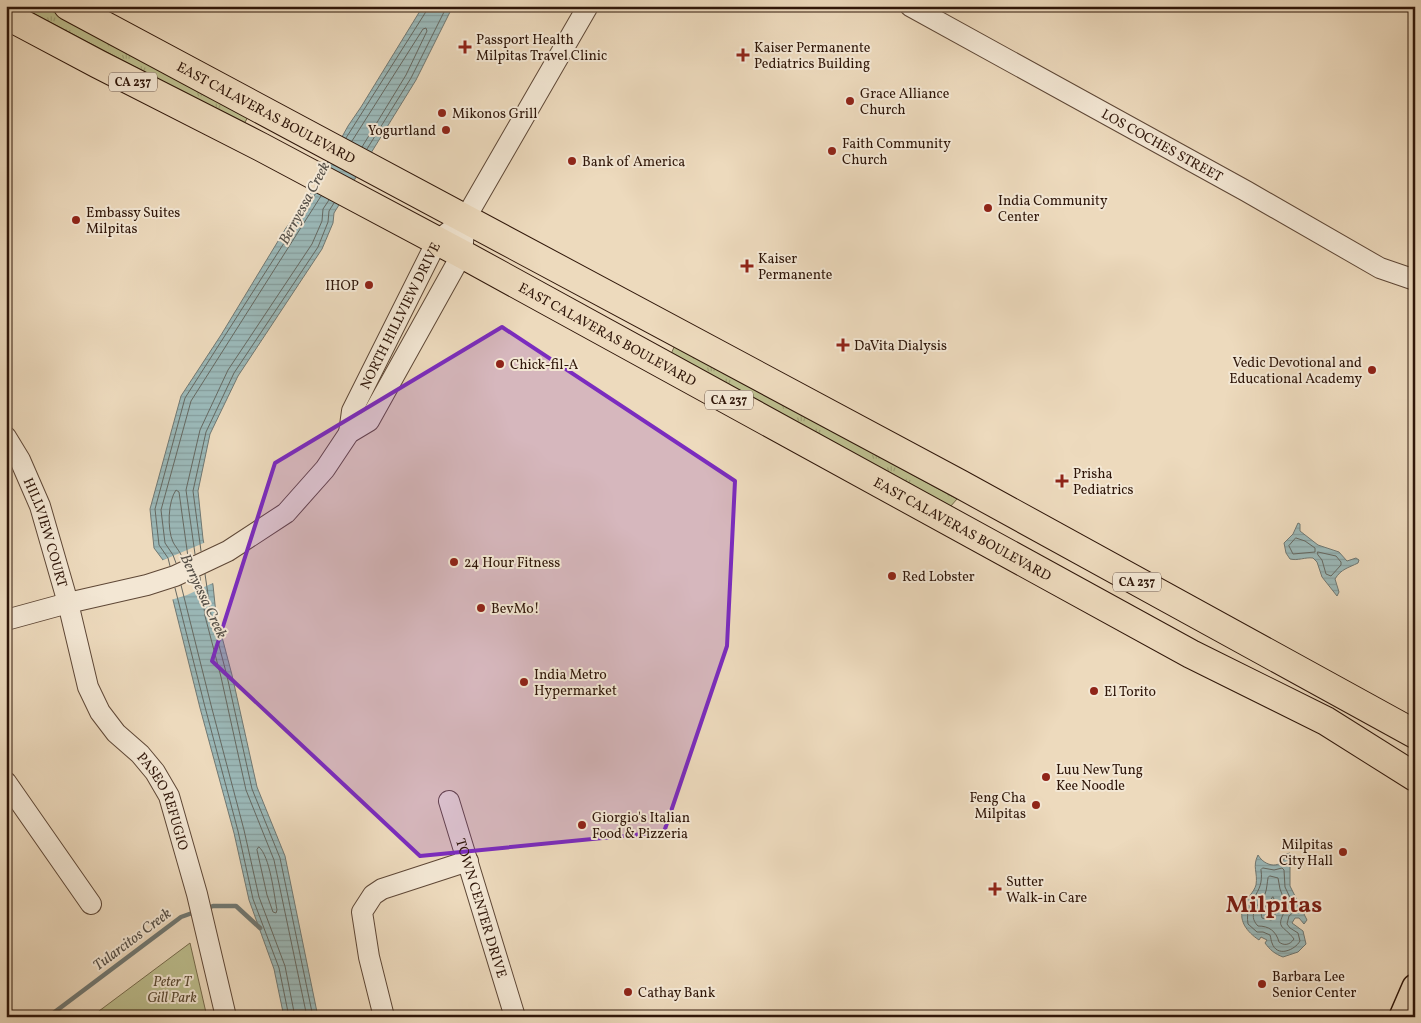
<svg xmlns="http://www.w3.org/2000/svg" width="1421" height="1023" font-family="Vollkorn,serif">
  <defs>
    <pattern id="grass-tufts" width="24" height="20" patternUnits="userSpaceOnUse" patternTransform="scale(1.25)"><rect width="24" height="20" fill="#bcbe8e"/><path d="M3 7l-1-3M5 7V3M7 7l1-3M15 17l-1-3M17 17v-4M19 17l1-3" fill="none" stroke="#a2a379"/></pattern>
    <pattern id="water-rules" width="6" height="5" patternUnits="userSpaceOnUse" patternTransform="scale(1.25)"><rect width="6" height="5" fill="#9bb9b9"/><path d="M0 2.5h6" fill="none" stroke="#869e9e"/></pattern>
  </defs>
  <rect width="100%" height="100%" fill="#eddabd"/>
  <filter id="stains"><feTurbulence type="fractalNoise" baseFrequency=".004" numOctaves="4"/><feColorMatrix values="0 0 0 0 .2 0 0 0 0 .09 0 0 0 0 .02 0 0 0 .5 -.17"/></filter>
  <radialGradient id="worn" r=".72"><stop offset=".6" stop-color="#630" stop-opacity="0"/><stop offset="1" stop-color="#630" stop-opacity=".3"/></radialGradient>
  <path fill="url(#grass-tufts)" stroke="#766a4c" d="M 19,6 L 42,6 L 249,115 L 244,124 Z
    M 675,345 L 957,499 L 950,507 L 671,354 Z"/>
  <path fill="#bcbe8e" stroke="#766a4c" d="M 190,943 L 207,1017 L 91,1017 Z"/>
  <path fill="url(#water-rules)" stroke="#707873" d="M 423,6 L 453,6 L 416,80 L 334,213 L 333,223 L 322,249 L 238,376 L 210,434 L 198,491 L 203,539 L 213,585 L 216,614 L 232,675 L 257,787 L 285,856 L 318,1017 L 284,1017 L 274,969 L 249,900 L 234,833 L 200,708 L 163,560 L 154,548 L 150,509 L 181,396 L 221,335 L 286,228 L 307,200 L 348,126 L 361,107 Z
    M 1298,523 L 1300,524 L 1300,531 L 1318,545 L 1339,552 L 1347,561 L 1356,558 L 1359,560 L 1358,563 C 1348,568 1341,569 1335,579 L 1339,592 L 1337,596 L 1322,577 L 1317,562 L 1313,558 C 1305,557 1298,561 1290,559 L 1286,553 L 1284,543 L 1293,534 Z
    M 1290,853 L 1290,886 L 1307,920 L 1304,924 L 1299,918 L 1295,918 L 1292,923 L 1303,931 L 1306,944 L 1298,952 L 1283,957 C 1275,954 1270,950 1265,943 L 1267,940 L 1261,937 L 1259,940 C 1247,932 1237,920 1244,905 C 1247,898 1254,892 1256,885 C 1258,872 1252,867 1258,855 C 1265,867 1282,870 1286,854 Z"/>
  <path fill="#eddabd" d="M 206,542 L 215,582 L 187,595 L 171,600 L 161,561 Z"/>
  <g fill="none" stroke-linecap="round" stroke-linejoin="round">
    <path stroke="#656861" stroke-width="1" d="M 346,138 L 427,10 L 427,6
      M 352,141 L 423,29 L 426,28 L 427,31 L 406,75 L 362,147
      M 367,149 L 411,78 L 447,6
      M 1296,538 L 1305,541 L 1315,548 L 1315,552 L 1293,554 L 1289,546 Z
      M 201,551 L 193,491 L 206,432 L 234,373 L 318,247 L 328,222 L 329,211 L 334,203
      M 1318,552 L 1336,556 L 1341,562 L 1341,565 L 1331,576 L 1326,574 L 1322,560 L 1318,555 Z
      M 195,554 L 186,490 L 200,430 L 228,370 L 312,244 L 322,221 L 323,209 L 329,200
      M 183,560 C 181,552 176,548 173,542 C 167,529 168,501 176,490 L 179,492 L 188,557
      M 176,563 L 173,555 L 165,543 L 161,510 L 191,401 L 321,196
      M 170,566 L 168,558 L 159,545 L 155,509 L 185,398 L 316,193
      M 205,574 L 211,615 L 227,676 L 252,789 L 280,858 L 313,1017
      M 200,577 L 205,616 L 221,677 L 246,790 L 274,860 L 307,1017
      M 181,585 L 211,705 L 244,830 L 259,897 L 285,966 L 295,1017
      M 175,588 L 205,707 L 238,831 L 253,899 L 279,968 L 289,1017
      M 259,847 C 270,856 274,895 277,910 L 276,913 L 273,912 L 267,895 L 257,850 Z
      M 1263,868 L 1274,870 L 1282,868 L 1284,870 L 1285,887 L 1296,910 L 1289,916 L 1287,924 L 1290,928 L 1298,933 L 1300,941 C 1295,950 1277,958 1272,943 C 1271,941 1271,938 1270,935 L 1263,932 L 1257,932 L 1248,924 C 1244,898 1265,896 1261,870 Z
      M 1270,876 L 1278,878 L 1280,889 L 1287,907 C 1274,930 1283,924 1294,939 C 1290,945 1284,946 1279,942 C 1276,931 1269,926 1258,926 C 1246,914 1260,904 1265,894 C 1267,889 1267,883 1268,878 Z
      M 1273,897 L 1278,907 L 1273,919 L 1271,920 L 1262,918 L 1261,913 Z"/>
    <path stroke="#707873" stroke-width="4.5" d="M 205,909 L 213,906 L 236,906 L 260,928
      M 48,1017 L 181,917 L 195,912"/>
    <defs>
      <g id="minor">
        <path id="s1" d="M 910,6 L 1246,191 L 1380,268 L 1415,280"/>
        <path id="s2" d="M 349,433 L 352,411 L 437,241 L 465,219 L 588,6"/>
        <path id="s3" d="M 6,437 L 20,460 L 40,506 L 68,603 L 88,687 L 100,712 L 116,733 L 140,754 L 155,772 L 169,796 L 197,894 L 226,1017"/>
        <path d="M 6,620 L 68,603 L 147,585 L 175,576 L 228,551 L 286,513 L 325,469 L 349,433 L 369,421 L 462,254 L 465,219"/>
        <path d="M 6,782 L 91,904"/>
        <path id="s4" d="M 449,801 L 515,1017"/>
        <path d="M 384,1017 L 369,957 L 362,912 L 373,895 L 382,889 L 468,861"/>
      </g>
      <path id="major" d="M 1402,1017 L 1415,987"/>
      <g id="highway">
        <path id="s5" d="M 68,6 L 960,484 L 1415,734"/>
        <path id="s6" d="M 6,15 L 98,64 L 261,147 L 462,254 L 1191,654 L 1326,721 L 1415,777"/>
      </g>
    </defs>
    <use href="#minor" stroke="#5e4736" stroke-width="22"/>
    <use href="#major" stroke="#2f1609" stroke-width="28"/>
    <use href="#highway" stroke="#2f1609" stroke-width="30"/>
    <use href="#minor" stroke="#f3e7d4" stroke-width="20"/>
    <use href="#major" stroke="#eddabd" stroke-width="25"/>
    <use href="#highway" stroke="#eddabd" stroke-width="28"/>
  </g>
  <path fill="#7b2cbf" fill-opacity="0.2" stroke="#7b2cbf" stroke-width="4" stroke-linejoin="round" d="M 502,327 L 735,481 L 727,646 L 664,832 L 420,856 L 212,661 L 275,463 Z"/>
  <g fill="#8f2418" stroke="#f3e7d4" stroke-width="2">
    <path d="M462.5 39.5h5v5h5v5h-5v5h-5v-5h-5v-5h5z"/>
    <path d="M740.5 47.5h5v5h5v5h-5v5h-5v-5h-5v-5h5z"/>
    <circle cx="850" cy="101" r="5"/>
    <circle cx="442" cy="113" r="5"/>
    <circle cx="446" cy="130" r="5"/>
    <circle cx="832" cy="151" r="5"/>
    <circle cx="572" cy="161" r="5"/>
    <circle cx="988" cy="208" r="5"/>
    <circle cx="76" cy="220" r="5"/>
    <path d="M744.5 258.5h5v5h5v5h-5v5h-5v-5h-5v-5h5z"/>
    <circle cx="369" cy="285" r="5"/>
    <path d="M840.5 337.5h5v5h5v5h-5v5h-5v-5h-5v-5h5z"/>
    <circle cx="500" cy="364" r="5"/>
    <circle cx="1372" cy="370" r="5"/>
    <path d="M1059.5 473.5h5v5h5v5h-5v5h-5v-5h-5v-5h5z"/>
    <circle cx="454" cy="562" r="5"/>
    <circle cx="892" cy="576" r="5"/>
    <circle cx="481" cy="608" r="5"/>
    <circle cx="524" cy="682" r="5"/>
    <circle cx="1094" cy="691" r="5"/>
    <circle cx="1046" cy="777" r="5"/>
    <circle cx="1036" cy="805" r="5"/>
    <circle cx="582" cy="825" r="5"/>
    <circle cx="1343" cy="852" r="5"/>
    <path d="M992.5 881.5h5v5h5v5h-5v5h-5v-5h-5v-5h5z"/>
    <circle cx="1262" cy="984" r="5"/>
    <circle cx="628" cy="992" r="5"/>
  </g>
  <g text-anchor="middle" stroke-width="4" stroke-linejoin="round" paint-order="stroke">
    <g fill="#f3e7d4" stroke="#6a5546" stroke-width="1">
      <rect x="109" y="72.5" width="48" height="19" rx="4"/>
      <rect x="705" y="390.5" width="48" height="19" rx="4"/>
      <rect x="1113" y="572.5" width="48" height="19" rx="4"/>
    </g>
    <g font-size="12" font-weight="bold" fill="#2f1609">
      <text x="133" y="86">CA 237</text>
      <text x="729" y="404">CA 237</text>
      <text x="1137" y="586">CA 237</text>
    </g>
    <g font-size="14" fill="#2f1609" stroke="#f3e7d4" text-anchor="start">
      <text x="476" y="44">Passport Health<tspan x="476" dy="16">Milpitas Travel Clinic</tspan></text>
      <text x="754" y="52">Kaiser Permanente<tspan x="754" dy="16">Pediatrics Building</tspan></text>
      <text x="860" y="98">Grace Alliance<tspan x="860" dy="16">Church</tspan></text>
      <text x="452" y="118">Mikonos Grill</text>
      <text x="436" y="135" text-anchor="end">Yogurtland</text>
      <text x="842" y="148">Faith Community<tspan x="842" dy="16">Church</tspan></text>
      <text x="582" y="166">Bank of America</text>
      <text x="998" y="205">India Community<tspan x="998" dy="16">Center</tspan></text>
      <text x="86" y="217">Embassy Suites<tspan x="86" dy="16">Milpitas</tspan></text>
      <text x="758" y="263">Kaiser<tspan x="758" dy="16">Permanente</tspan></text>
      <text x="359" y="290" text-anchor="end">IHOP</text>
      <text x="854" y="350">DaVita Dialysis</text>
      <text x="1362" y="367" text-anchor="end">Vedic Devotional and<tspan x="1362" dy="16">Educational Academy</tspan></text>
      <text x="510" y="369">Chick-fil-A</text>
      <text x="1073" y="478">Prisha<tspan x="1073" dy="16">Pediatrics</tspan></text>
      <text x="464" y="567">24 Hour Fitness</text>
      <text x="902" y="581">Red Lobster</text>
      <text x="491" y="613">BevMo!</text>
      <text x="534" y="679">India Metro<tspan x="534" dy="16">Hypermarket</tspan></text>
      <text x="1104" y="696">El Torito</text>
      <text x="1056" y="774">Luu New Tung<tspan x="1056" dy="16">Kee Noodle</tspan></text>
      <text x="1026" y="802" text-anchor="end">Feng Cha<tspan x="1026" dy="16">Milpitas</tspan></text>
      <text x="592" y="822">Giorgio's Italian<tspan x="592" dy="16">Food &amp; Pizzeria</tspan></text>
      <text x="1333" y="849" text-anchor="end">Milpitas<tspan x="1333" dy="16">City Hall</tspan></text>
      <text x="1006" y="886">Sutter<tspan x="1006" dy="16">Walk-in Care</tspan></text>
      <text x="1272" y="981">Barbara Lee<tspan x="1272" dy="16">Senior Center</tspan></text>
      <text x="638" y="997">Cathay Bank</text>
    </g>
    <g font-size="14" fill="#2f1609" stroke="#f3e7d4">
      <text dy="5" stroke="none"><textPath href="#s5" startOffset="225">EAST CALAVERAS BOULEVARD</textPath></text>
      <text dy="5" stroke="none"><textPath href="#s1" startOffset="288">LOS COCHES STREET</textPath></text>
      <text dy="5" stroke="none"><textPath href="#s2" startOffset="129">NORTH HILLVIEW DRIVE</textPath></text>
      <text dy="5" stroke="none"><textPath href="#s6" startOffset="681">EAST CALAVERAS BOULEVARD</textPath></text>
      <text dy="5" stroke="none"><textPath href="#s6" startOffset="1086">EAST CALAVERAS BOULEVARD</textPath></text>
      <text dy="5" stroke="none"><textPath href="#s3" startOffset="104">HILLVIEW COURT</textPath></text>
      <text dy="5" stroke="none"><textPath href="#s3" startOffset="404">PASEO REFUGIO</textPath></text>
      <text dy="5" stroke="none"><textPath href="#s4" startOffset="112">TOWN CENTER DRIVE</textPath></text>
    </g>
    <g font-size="14" font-style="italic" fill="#594831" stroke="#f3e7d4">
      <text x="172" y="986">Peter T<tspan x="172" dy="16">Gill Park</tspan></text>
    </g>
    <g font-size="15" font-style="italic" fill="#554f47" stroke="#f3e7d4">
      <text transform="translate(304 203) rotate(-62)" y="5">Berryessa Creek</text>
      <text transform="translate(204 596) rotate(65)" y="5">Berryessa Creek</text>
      <text transform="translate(132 939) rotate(-37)" y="5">Tularcitos Creek</text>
    </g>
    <g font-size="24" font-weight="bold" fill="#7a1f14" stroke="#f3e7d4">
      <text x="1274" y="912">Milpitas</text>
    </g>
  </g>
  <rect width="1421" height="1023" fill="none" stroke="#eddabd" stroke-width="25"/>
  <rect x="8" y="8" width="1406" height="1008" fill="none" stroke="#2f1609" stroke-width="2.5"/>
  <rect x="12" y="12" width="1396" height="998" fill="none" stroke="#2f1609"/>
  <rect width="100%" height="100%" filter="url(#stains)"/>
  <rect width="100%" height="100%" fill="url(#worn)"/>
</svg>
